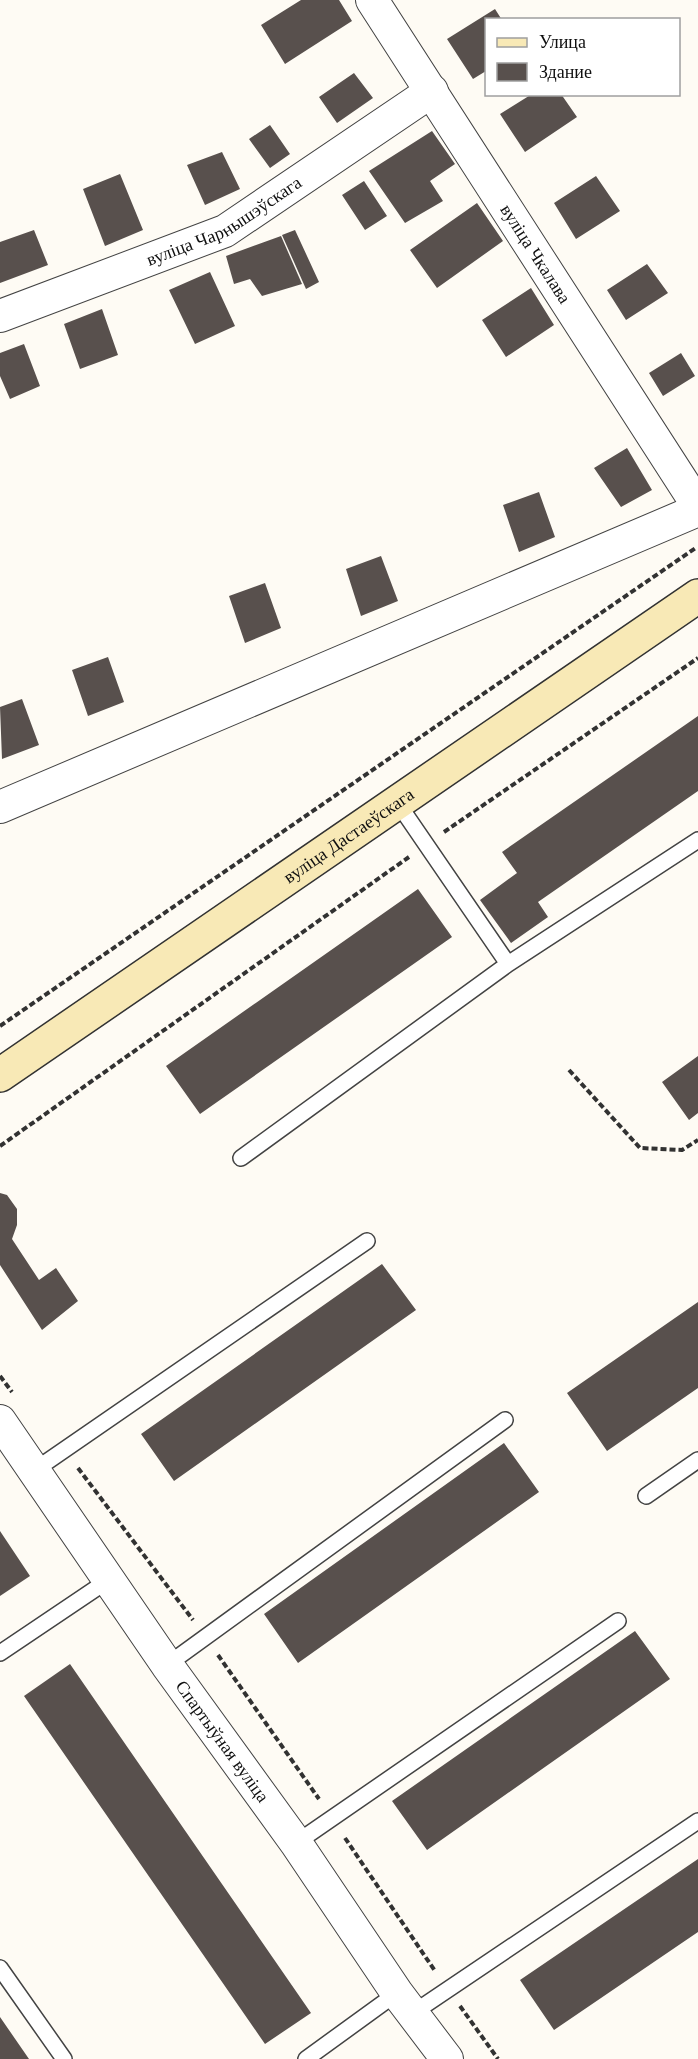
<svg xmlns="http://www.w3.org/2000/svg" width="698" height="2059" font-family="'Times New Roman',serif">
  <rect width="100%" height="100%" fill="#fefbf4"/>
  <path fill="#58504d" d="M 301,0 L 339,0 L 352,21 L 285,64 L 261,25 Z
    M 495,9 L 502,20 L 486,20 L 486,71 L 473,79 L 447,39 Z
    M 354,73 L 373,98 L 337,123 L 319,97 Z
    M 532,94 L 561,94 L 577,117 L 525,152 L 500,114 Z
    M 270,125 L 290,154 L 270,168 L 249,139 Z
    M 432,131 L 455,164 L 430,181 L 443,201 L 405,223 L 369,171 Z
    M 222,152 L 240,189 L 205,205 L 187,165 Z
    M 120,174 L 143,230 L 105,246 L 83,189 Z
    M 596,176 L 620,211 L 576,239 L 554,203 Z
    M 364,181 L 387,216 L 365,230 L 342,195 Z
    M 477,203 L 503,241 L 437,288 L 410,250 Z
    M 34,230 L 48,265 L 0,283 L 0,242 Z
    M 295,230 L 319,282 L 306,289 L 282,235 Z
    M 281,236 L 302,284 L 262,296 L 250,279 L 234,284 L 226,256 Z
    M 647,264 L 668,293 L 626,320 L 607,290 Z
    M 210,272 L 235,326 L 195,344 L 169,290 Z
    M 531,288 L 554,325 L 506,357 L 482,320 Z
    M 102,309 L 118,355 L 80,369 L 64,324 Z
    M 24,344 L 40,386 L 10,399 L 0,376 L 0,353 Z
    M 681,353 L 695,376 L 663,396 L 649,373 Z
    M 627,448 L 652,490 L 621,507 L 594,468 Z
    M 539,492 L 555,537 L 519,552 L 503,505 Z
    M 381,556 L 398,601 L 361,616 L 346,569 Z
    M 265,583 L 281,628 L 245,643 L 229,596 Z
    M 108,657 L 124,702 L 88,716 L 72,670 Z
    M 22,699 L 39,745 L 2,759 L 0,707 Z
    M 698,716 L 698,791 L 538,902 L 548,917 L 511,943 L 480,900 L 517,873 L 502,852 Z
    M 418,889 L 452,937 L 200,1114 L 166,1066 Z
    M 698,1056 L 698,1113 L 689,1120 L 662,1082 Z
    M 0,1193 L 7,1195 L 17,1209 L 17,1225 L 12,1239 L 39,1280 L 56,1268 L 78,1301 L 42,1330 L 0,1265 Z
    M 382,1264 L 416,1310 L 174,1481 L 141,1434 Z
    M 698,1302 L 698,1388 L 607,1451 L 567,1393 Z
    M 504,1443 L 539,1492 L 298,1663 L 264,1614 Z
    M 0,1531 L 30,1576 L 0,1596 Z
    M 635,1631 L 670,1679 L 427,1850 L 392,1801 Z
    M 70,1664 L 311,2013 L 265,2044 L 24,1696 Z
    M 698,1859 L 698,1932 L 554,2030 L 520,1980 Z
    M 0,2017 L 29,2059 L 0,2059 Z"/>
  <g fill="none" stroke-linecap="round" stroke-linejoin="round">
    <defs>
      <path id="lane" d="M 508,964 L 698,840
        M 241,1158 L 508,964 L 397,802
        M 35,1470 L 367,1241
        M 646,1496 L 698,1460
        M 0,1653 L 110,1579
        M 167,1665 L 505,1420
        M 296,1843 L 618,1621
        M 0,1968 L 64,2059
        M 413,2013 L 698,1821
        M 306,2059 L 397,1993"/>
      <g id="street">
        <path id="s1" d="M 372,0 L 698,506"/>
        <path id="s2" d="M 0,316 L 225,231 L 432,91"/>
        <path d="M 0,807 L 698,510"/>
        <path id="s3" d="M 0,1421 L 167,1665 L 296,1843 L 397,1993 L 447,2059"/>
      </g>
      <g id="secondary">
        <path id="s4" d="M 0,1075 L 698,596"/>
      </g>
    </defs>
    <use href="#lane" stroke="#434343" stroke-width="18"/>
    <use href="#street" stroke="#434343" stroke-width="34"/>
    <use href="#secondary" stroke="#323232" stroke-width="36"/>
    <path stroke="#323232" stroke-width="4" stroke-dasharray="6 3" stroke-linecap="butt" d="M 444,832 L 698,658
      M 0,1026 L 697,547
      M 569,1070 L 640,1148 L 682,1150 L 698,1140
      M 0,1146 L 409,857
      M 0,1376 L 12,1392
      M 78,1468 L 193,1620
      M 218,1655 L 319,1799
      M 345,1838 L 435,1971
      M 460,2006 L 498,2059"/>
    <use href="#lane" stroke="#fff" stroke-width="15"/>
    <use href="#street" stroke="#fff" stroke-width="32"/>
    <use href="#secondary" stroke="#f8e9b6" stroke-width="33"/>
  </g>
  <g text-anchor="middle" stroke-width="6" stroke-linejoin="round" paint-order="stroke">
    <g font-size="18" fill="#101010" stroke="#fff">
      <text dy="6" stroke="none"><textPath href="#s2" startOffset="244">вуліца Чарнышэўскага</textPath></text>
      <text dy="6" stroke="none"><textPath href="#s1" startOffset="302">вуліца Чкалава</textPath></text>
      <text dy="6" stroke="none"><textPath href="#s4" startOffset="423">вуліца Дастаеўскага</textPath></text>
      <text dy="6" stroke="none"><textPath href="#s3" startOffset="390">Спартыўная вуліца</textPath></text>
    </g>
  </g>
  <rect x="485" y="18" width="195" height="78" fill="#ffffff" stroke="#9f9f9f" stroke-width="1.5"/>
  <rect x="497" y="38" width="30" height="9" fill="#f8e9b6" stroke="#9f9f9f" stroke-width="1.5"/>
  <text x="539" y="48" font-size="18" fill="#101010">Улица</text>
  <rect x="497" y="63" width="30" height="18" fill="#58504d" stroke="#9f9f9f" stroke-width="1.5"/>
  <text x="539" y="78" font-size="18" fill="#101010">Здание</text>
</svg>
